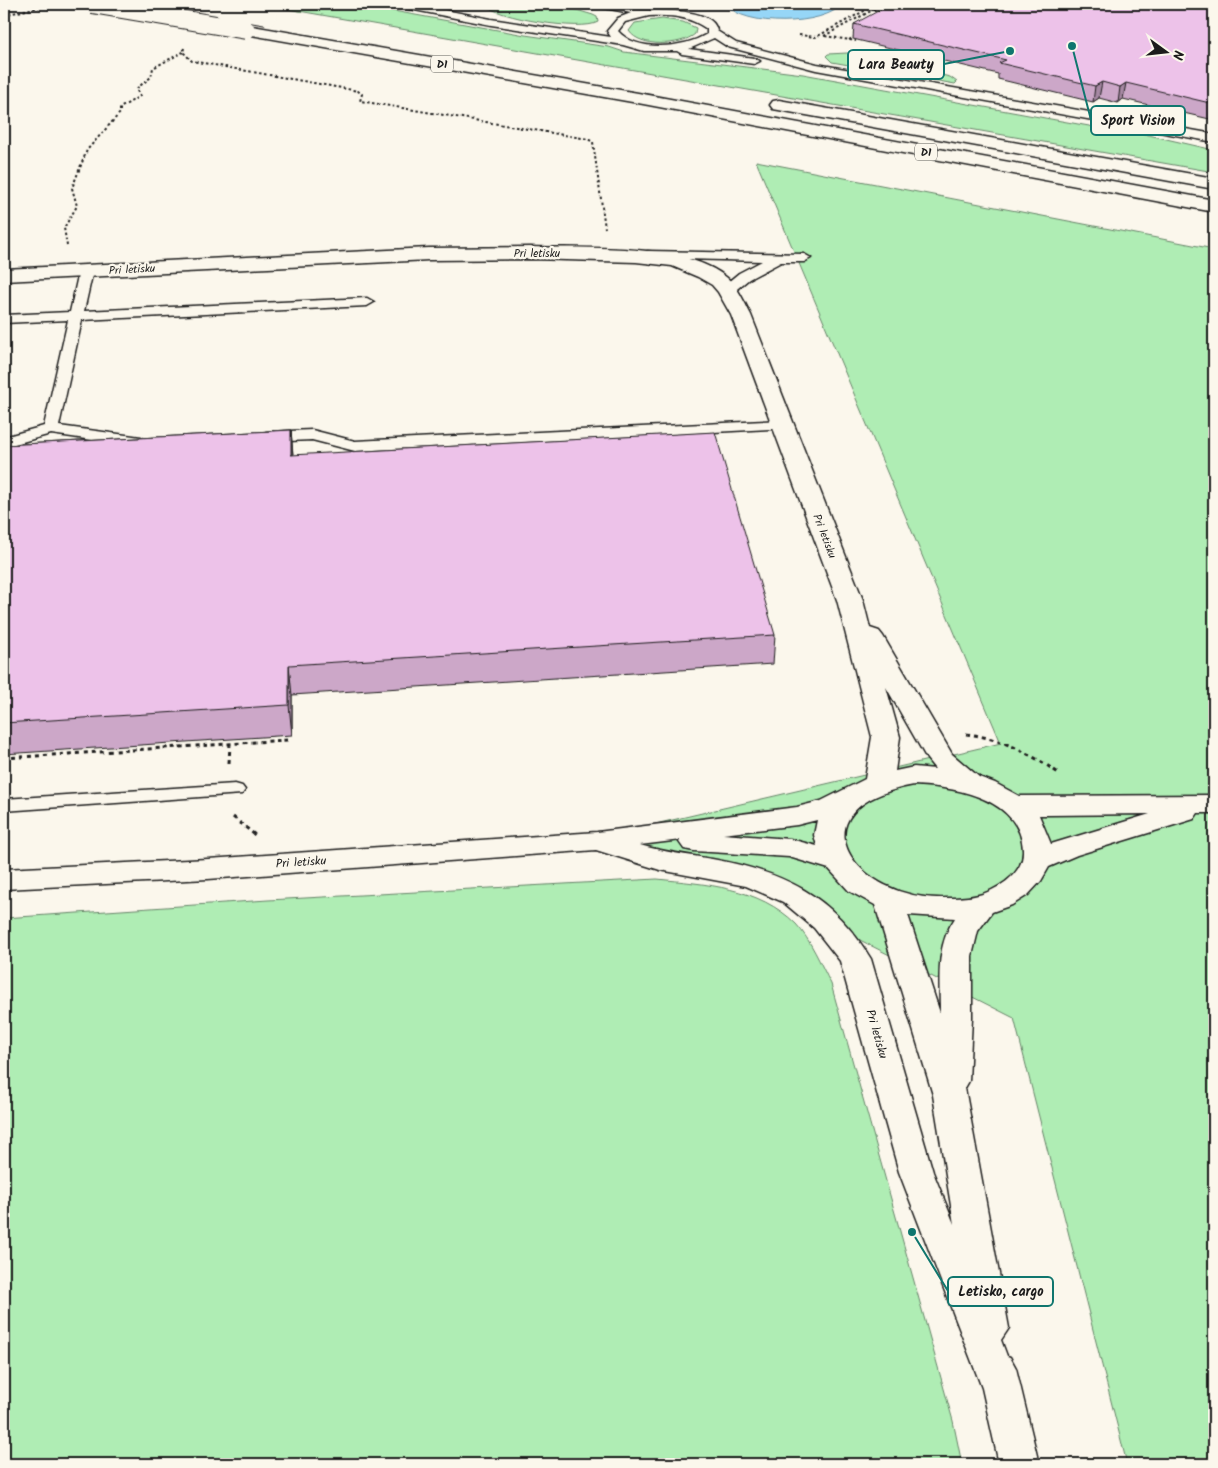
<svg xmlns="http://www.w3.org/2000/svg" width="1218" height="1468" font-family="Kalam,sans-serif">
  <rect width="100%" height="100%" fill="#fbf7ec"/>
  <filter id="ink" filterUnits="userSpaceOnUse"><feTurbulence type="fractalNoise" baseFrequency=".02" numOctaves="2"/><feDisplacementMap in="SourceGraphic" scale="10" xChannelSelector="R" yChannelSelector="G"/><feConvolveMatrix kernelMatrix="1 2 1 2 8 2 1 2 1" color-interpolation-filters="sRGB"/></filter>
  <g filter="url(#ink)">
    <path fill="#afedb4" stroke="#668468" d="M 259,4 L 355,4 L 525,35 L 609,47 L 624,52 L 803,74 L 1111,130 L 1114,127 L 1214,150 L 1214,172 Z
      M 484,4 L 557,4 L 593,15 L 597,17 L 598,22 C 582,32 496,18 484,4 Z
      M 662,19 L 683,22 L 696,28 L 695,34 C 681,46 640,48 629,31 L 635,23 Z
      M 847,53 L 950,77 L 957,82 L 955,84 L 832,62 L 826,56 L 828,54 Z
      M 756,161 L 1214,249 L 1214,1464 L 1127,1464 L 1014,1018 L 771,895 L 604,836 L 1001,743 Z
      M 657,879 C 705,884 759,887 796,924 C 811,940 821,965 831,984 L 953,1421 L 962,1464 L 4,1464 L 4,918 L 268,900 Z"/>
    <path fill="#96d6f7" stroke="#658c9f" d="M 726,4 L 842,4 C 825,26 743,28 726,4 Z"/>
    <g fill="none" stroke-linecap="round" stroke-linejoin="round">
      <defs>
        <path id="service" d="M 394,4 L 414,4 L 491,19 L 611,37 L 607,31 L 618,18 L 631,13 L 594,6 L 593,4 C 612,4 629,9 647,10 C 663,11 714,8 717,31 L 736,43 L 817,64 L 1214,134 L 1214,142 L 816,70 L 728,47 L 714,38 L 689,49 L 754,58 L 760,61 L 754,64 L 682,54 L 677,51 L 644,51 L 623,45 L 491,25 L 399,7 ZM 649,16 C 670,15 689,16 707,29 L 707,34 C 684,48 637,53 618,31 L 625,22 Z
          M 648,251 L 804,254 L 811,258 L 804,262 L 781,262 L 749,279 L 732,293 L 722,293 L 720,290 L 722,287 L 739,273 L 762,261 L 643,258 L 641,255 L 643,252 Z
          M 86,267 L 93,271 L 84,311 L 367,298 L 374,302 L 367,306 L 82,320 L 59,426 L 141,437 L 149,442 L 141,447 L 51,434 L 4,447 L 4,437 L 44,426 L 68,320 L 4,323 L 4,315 L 70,312 L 79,271 Z
          M 783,420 L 791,425 L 788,428 L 355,451 L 312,440 L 266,442 L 258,437 L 266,432 L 312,430 L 355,441 Z
          M 235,784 L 242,786 L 245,790 L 242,794 L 4,811 L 4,799 Z"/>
        <path id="minor" d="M 531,247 C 585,249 682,242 726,277 C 738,286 744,302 751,315 L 863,600 L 870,628 L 879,631 L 883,636 L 952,754 L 979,777 L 995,783 L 1019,796 L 1214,795 L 1214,813 L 1198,813 L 1194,819 L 1077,855 L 1049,867 L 1041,881 L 1028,895 L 1012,905 L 992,912 L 978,931 L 972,956 L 972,1018 L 969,1081 L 965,1088 L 1009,1328 L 1001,1340 L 1007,1356 L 1010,1357 L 1016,1368 L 1039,1464 L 999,1464 L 982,1388 L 899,1172 L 840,961 L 814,928 L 783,902 L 746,886 L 660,870 L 596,850 L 208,879 L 4,889 L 4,869 L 208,859 L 597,832 L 797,807 L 821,801 L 865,779 L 872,737 L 837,600 L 731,315 L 718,292 L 712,285 L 698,277 L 672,266 L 636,262 L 531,259 L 429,260 L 4,281 L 4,269 L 429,248 ZM 886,687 L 927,759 L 935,769 L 914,767 L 895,771 L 900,737 ZM 914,785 C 955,787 1021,798 1023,850 C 1024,869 1008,882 992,890 C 979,897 963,898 948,898 C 854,902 788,808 914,785 ZM 1150,814 L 1051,844 L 1039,815 L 1048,815 ZM 817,820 L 814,835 L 817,846 L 790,839 L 723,834 L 797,825 ZM 681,840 L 679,842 L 684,849 L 694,851 L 789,857 L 829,869 L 849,891 L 875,905 L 933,1095 L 954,1224 L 933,1172 L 871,959 C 832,895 784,872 712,859 C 687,855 664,852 640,845 ZM 908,915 L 955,918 C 935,946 940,981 940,1013 Z"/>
        <path id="motorway" d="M 246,25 L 638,93 L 1214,200 L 1214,212 L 638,103 L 240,33 L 238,30 L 240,27 Z
          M 779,100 L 1214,178 L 1214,189 L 773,109 L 770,105 L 773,101 Z"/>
      </defs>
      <use href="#service" stroke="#1c1c1c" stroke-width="3"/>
      <use href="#minor" stroke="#1c1c1c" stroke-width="3"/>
      <use href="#motorway" stroke="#1c1c1c" stroke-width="3"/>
      <path stroke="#1c1c1c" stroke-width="2" stroke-dasharray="2.5 2.5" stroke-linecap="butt" d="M 4,15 L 53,4
        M 799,35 L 816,37 L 877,4
        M 824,36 L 884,4
        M 825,36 L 856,41
        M 849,40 L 857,35
        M 184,48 L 183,52 L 192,61 L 358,91 L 362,94 L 360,101 L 588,139 L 593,142 L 605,228
        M 67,246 L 64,228 L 77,206 L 72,188 L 87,150 L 120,113 L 120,108 L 140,96 L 136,89 L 151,77 L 153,68 L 183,52"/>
      <path stroke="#1c1c1c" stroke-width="3" stroke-dasharray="4 4" stroke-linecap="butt" d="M 966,734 C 1002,738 1031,754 1060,774
        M 4,758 L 289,740
        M 229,763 L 230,744
        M 233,817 L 255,835"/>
      <use href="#service" fill="#fbf7ec" fill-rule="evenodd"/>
      <use href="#minor" fill="#fbf7ec" fill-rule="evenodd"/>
      <use href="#motorway" fill="#fbf7ec" fill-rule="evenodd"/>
      <defs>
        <path id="motorway-bridge" d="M 92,4 L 246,30
          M 222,8 L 267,16"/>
      </defs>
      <use href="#motorway-bridge" stroke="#1c1c1c" stroke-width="20" stroke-linecap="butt"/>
      <use href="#motorway-bridge" stroke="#fbf7ec" stroke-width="18"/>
    </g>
    <path fill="#cca7c8" stroke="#1c1c1c" d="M 1214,4 L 1214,120 L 1123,99 L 1118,103 L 1099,98 L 1093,102 L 998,79 L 998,74 L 853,39 L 854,24 Z
      M 291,430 L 293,455 L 775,635 L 773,664 L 292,695 L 292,735 L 4,754 L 4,445 Z"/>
    <path fill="#a688a3" stroke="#1c1c1c" d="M 1102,82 L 1099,98 L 1093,102 L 1095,86 Z
      M 1126,83 L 1123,99 L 1118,103 L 1120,87 Z
      M 291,430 L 293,457 L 291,455 Z
      M 289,665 L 292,695 L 292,735 L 289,705 Z"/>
    <path fill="#edc2e9" stroke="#1c1c1c" d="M 891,4 L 1214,4 L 1214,104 L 1126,83 L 1120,87 L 1102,82 L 1095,86 L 999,63 L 1006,60 L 854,24 Z
      M 291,430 L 291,455 L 715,432 L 775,635 L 289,665 L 289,705 L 4,723 L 4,445 Z"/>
  </g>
  <g text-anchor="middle" stroke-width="4.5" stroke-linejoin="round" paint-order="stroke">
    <g fill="#fbf7ec" stroke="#5f5e5a" stroke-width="1">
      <rect x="431" y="55.5" width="22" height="17" rx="4"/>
      <rect x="915" y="143.5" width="22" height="17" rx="4"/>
    </g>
    <g font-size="11" font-weight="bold" fill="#1c1c1c">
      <text x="442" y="68">D1</text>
      <text x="926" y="156">D1</text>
    </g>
    <g font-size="11" fill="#1c1c1c" stroke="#fbf7ec">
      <text x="537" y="257">Pri letisku</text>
      <text transform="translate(132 269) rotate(-3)" y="4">Pri letisku</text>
      <text transform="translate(825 536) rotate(69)" y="4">Pri letisku</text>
    </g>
    <g font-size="12" fill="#1c1c1c" stroke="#fbf7ec">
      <text transform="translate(301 862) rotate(-4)" y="4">Pri letisku</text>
      <text transform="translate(877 1034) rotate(74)" y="4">Pri letisku</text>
    </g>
  </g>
  <path fill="none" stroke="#0f766e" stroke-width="2" d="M1010 51L944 64M1072 46L1091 120M912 1232L948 1291"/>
  <g fill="#0f766e" stroke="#fbf7ec" stroke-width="2">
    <circle cx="1010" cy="51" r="5"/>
    <circle cx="1072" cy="46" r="5"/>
    <circle cx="912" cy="1232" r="5"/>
  </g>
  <g fill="#fbf7ec" stroke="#0f766e" stroke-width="2">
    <rect x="848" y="50" width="96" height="29" rx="5"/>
    <rect x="1091" y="106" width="94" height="29" rx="5"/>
    <rect x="948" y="1277" width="105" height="29" rx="5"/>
  </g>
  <g font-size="14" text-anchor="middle" font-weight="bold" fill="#1c1c1c">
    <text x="896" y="69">Lara Beauty</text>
    <text x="1138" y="125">Sport Vision</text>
    <text x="1001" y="1296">Letisko, cargo</text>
  </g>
  <rect width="1218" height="1468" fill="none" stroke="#fbf7ec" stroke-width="20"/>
  <rect x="10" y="10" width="1198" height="1448" fill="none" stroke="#1c1c1c" stroke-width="2" filter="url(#ink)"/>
  <g transform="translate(1166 52) rotate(105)" stroke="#fbf7ec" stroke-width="4" paint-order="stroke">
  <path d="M0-4L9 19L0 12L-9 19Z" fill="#1c1c1c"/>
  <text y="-8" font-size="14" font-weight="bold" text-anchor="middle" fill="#1c1c1c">N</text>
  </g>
</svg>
